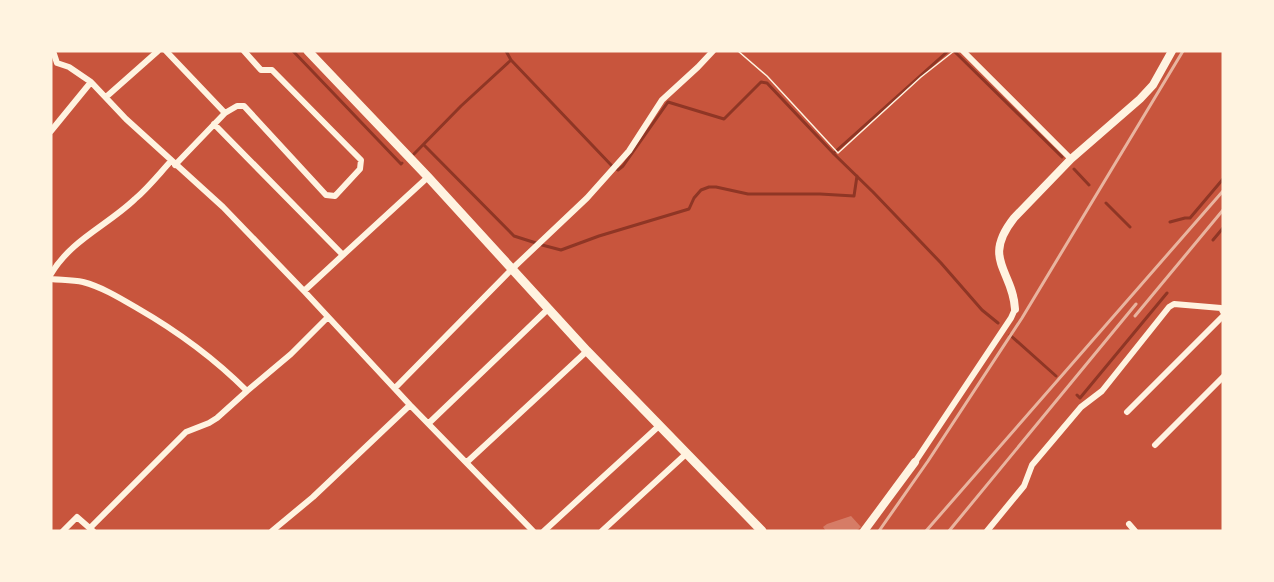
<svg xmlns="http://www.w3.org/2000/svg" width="1274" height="582" font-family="Figtree,sans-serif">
  <rect width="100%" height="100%" fill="#c8553d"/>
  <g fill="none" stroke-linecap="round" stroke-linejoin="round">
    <path stroke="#8f3625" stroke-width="3" d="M 293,51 L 401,164 L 402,163
      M 506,51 L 511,60 L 613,167 L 618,170 L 623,166 L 668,102 L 724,119 L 761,82 L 767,83 L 834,154 L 873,192 L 941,263 L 982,310 L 998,323
      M 954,51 L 1062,157
      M 424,145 L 514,236 L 536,243
      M 835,152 L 948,51
      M 414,154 L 461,106 L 511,60
      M 1074,169 L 1089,185
      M 1106,203 L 1130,227
      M 1170,222 L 1185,218 L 1190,218 L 1223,179
      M 1213,240 L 1223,228
      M 542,245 L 561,250 L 599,236 L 689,209 L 694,198 L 701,190 L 709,187 L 716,187 L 748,194 L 820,194 L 854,196 L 857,176
      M 1010,335 L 1056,376
      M 1077,395 L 1080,398 L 1167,293"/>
  </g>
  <path fill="#d67c66" d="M 851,516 L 861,527 L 856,531 L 826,531 L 823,527 L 827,524 Z"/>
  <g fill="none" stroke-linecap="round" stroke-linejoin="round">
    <path stroke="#fff3e0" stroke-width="1.5" d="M 738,51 L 767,76 L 838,153 L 921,77 L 954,51"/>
    <path stroke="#fff3e0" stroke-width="6" d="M 53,51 L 57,63 L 69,67 L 91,82 L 126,119 L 223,207 L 304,291 L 410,405 L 533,531
      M 166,51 L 225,113
      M 963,51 L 1071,159
      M 106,97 L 158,51
      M 214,124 L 343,255 L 304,291
      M 51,131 L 91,82
      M 175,165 L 225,113 L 237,106 L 244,106 L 326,195 L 335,196 L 360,169 L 361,160 L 272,70 L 261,70 L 244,51
      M 343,255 L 428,177
      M 51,274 C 71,240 108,225 135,199 C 148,188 159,174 171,161
      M 51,279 C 61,280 73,280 83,282 C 102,287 120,298 137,308 C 177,331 214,358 247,391
      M 395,388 L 512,269 L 587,198 L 629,151 L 662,100 L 698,67 L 713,51
      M 1127,412 L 1223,316
      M 429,423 L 548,309
      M 1155,445 L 1223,377
      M 467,462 L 587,351
      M 915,462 L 1011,318 L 1015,309
      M 1129,524 L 1135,531
      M 90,528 L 186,432 L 209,423 L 217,418 L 247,391 L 291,354 L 328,317
      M 63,531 L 77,517 L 93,531
      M 272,531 L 313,497 L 410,405
      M 544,531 L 660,425
      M 602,531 L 687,453
      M 987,531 L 1024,486 L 1032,465 L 1081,407 L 1102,391 L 1169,307 L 1174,304 L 1221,308 L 1223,312"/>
    <path stroke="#fff3e0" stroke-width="8" d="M 1015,309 C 1013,270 981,260 1014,218 L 1071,159 L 1140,99 L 1153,85 L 1172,51
      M 864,531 L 915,462"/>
    <path stroke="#fff3e0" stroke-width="9" d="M 308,51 L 428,177 L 587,351 L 762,531"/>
    <path stroke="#e9b49f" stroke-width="3" d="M 1135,316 L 1223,210
      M 879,531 L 928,461 L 1022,318 L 1183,51
      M 926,531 L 1223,191
      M 949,531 L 1136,304"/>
  </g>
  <rect width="1274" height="582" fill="none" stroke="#fff3e0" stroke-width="105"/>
</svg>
